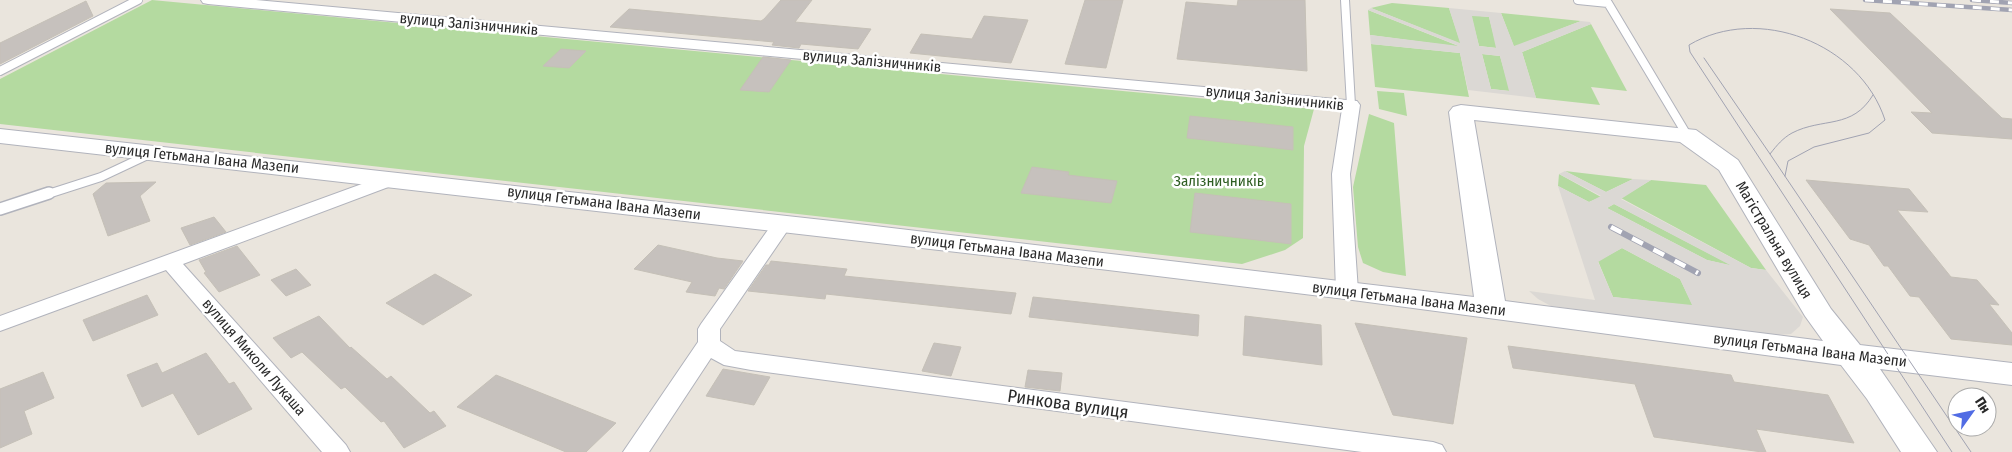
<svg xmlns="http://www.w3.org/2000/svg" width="2012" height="452" font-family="'Fira Sans Condensed',sans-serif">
  <rect width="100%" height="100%" fill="#eae5dd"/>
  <path fill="#b4daa0" d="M 152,0 L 1314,109 L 1304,146 L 1303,238 L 1285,250 L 1242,264 L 0,124 L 0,79 Z
    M 1392,3 L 1449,8 L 1461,44 L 1371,8 Z
    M 1368,10 L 1461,47 L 1370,35 Z
    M 1501,13 L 1581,21 L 1514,47 Z
    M 1471,15 L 1489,17 L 1497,48 L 1479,46 Z
    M 1591,24 L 1627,91 L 1591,87 L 1600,105 L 1536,98 L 1522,52 Z
    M 1371,44 L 1460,53 L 1469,97 L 1375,87 Z
    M 1482,54 L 1500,56 L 1510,91 L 1491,89 Z
    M 1377,91 L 1404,93 L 1407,116 L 1379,109 Z
    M 1369,114 L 1394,123 L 1406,276 L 1383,272 L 1363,263 L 1358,247 L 1353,187 Z
    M 1565,171 L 1633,179 L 1606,192 Z
    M 1559,174 L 1601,197 L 1589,202 L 1558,186 Z
    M 1651,180 L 1706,185 L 1766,270 L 1751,268 L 1621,198 Z
    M 1614,204 L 1733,266 L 1707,260 L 1607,208 Z
    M 1622,248 L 1680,279 L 1693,306 L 1613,297 L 1598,261 Z"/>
  <path fill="#dbd8d4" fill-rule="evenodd" d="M 1371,8 L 1460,43 L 1449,8 L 1501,13 L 1514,46 L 1581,21 L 1590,22 L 1591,24 L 1522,52 L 1536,98 L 1468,90 L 1460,53 L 1371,44 L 1370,35 L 1459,46 L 1368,10 ZM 1472,16 L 1489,17 L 1496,48 L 1479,46 ZM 1482,54 L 1500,56 L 1509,91 L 1491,89 Z
    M 1565,171 L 1606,192 L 1633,179 L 1651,180 L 1621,199 L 1751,268 L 1766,270 L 1803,317 L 1800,326 L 1791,334 L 1775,335 L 1551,306 L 1538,299 L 1529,291 L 1595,300 L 1558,186 L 1589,202 L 1601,196 L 1559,174 ZM 1614,204 L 1730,265 L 1707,260 L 1607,208 ZM 1622,248 L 1680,279 L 1692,305 L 1613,297 L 1598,262 Z"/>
  <path fill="#c6c1bd" stroke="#c5c0b7" d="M 781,0 L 812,0 L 795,22 L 871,29 L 858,49 L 801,44 L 799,48 L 772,45 L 774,42 L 610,27 L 629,9 L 761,21 L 764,19 Z
    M 1085,0 L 1123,0 L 1106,68 L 1065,64 Z
    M 1238,0 L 1305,0 L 1307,71 L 1177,59 L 1186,2 L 1237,6 Z
    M 86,1 L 93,16 L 0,64 L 0,43 Z
    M 1830,9 L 1890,13 L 2002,118 L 2012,119 L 2012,139 L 1932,133 L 1911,112 L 1932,113 Z
    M 984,16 L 1028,20 L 1011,63 L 910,53 L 921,34 L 972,39 Z
    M 561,49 L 586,51 L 569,68 L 543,66 Z
    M 763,57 L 791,60 L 769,92 L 740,90 Z
    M 1190,116 L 1293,127 L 1293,150 L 1187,138 Z
    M 1032,167 L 1069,172 L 1068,175 L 1117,181 L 1111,203 L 1021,193 Z
    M 1806,180 L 1909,189 L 1928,212 L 1897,210 L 1951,277 L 1977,280 L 1999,305 L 1989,304 L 2012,333 L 2012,345 L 1951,339 L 1919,297 L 1910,296 L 1888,266 L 1884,266 L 1869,245 L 1850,239 Z
    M 156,182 L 140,196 L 150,221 L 108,236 L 93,194 L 106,183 Z
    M 1195,193 L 1291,204 L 1291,244 L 1190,232 Z
    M 214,217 L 226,232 L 190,245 L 181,228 Z
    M 658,245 L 717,258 L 743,261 L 724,289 L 719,288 L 715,296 L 686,292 L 692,282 L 634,269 Z
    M 237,246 L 260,275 L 219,292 L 204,273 L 206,272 L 199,260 Z
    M 771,261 L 847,269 L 844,276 L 1016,293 L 1011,314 L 826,294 L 825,299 L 748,291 L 766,265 L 769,265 Z
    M 296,269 L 311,285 L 286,296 L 271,280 Z
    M 435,274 L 472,295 L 423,325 L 386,303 Z
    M 147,295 L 158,315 L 93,341 L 83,320 Z
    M 1033,297 L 1199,315 L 1198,336 L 1029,317 Z
    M 319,316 L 350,348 L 351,347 L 387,379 L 391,376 L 430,413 L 434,411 L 446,426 L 404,448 L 384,421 L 381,422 L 345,387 L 341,389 L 302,352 L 291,358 L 273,338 Z
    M 1245,316 L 1321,325 L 1322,365 L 1243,355 Z
    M 1355,323 L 1467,338 L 1453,424 L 1393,415 Z
    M 934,343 L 961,347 L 951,376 L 922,371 Z
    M 1508,346 L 1731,375 L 1734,382 L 1828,395 L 1854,443 L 1756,429 L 1766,452 L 1762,452 L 1654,437 L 1635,384 L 1513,368 Z
    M 206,353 L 229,384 L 234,382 L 252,409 L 198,435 L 173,393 L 142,407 L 127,375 L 157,363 L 162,373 Z
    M 723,369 L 770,377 L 754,405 L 706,396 Z
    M 1028,370 L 1062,373 L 1060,391 L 1025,387 Z
    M 43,372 L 54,398 L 24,411 L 32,434 L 0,448 L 0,389 Z
    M 496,375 L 616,423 L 586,452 L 566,452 L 457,407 Z"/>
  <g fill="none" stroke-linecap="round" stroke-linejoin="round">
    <defs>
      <path id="lane-far1" d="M 1345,0 L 1351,105
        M 1578,0 L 1608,3 L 1687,135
        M 0,71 L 138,0
        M 45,195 L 101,177 L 152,153"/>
      <path id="lane" d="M 0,209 L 49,193"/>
      <path id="street" d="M 201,0 L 256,0 L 1357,101 L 1360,105 L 1350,174 L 1358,291 L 1355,296 L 1347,298 L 1339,296 L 1336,291 L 1332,174 L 1342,109 L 208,4 L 203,3 Z
        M 392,173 L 399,175 L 401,179 L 399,183 L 183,264 L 346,445 L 350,452 L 322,452 L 166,270 L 0,331 L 0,316 Z
        M 782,218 L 789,220 L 792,224 L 720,329 L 720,341 L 735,351 L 1433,442 L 1442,445 L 1446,452 L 1362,452 L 751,370 L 724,365 L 711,358 L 649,452 L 623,452 L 698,342 L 698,329 L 701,324 L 775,220 Z"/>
      <path id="secondary" d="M 1461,105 L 1696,130 L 1738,160 L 1831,309 L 1860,345 L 2012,363 L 2012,385 L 1880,369 L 1937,452 L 1901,452 L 1867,399 L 1841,365 L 1345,299 L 1009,258 L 0,143 L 0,129 L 841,222 L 1474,297 L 1449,112 L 1453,107 ZM 1474,120 L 1680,142 L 1719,170 L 1805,316 L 1823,341 L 1505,301 Z"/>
    </defs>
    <use href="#lane-far1" stroke="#b1b3bc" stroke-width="10"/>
    <use href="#lane" stroke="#b1b3bc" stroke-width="14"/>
    <use href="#street" stroke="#b1b3bc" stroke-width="2"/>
    <use href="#secondary" stroke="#b1b3bc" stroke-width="2"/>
    <use href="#lane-far1" stroke="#fff" stroke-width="8"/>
    <use href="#lane" stroke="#fff" stroke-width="11"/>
    <use href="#street" fill="#fff" fill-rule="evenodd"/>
    <use href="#secondary" fill="#fff" fill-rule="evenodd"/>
    <path stroke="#a1a3b2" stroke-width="1" d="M 1704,58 L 1770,154
      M 1873,95 C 1852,130 1823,117 1792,133 C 1783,138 1777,145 1770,154 L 1971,452
      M 1785,176 L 1788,161 L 1814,147 L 1869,133 L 1885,120 C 1860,43 1758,4 1689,45 L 1690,52 L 1952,452"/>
    <defs>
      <path id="rail-far1" d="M 1865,0 L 2012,10
        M 1972,0 L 2012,3"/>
      <path id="rail" d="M 1611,227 L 1698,273"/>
    </defs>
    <use href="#rail-far1" stroke="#a1a3b2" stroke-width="4.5"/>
    <use href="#rail" stroke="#a1a3b2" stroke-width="6"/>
    <use href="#rail-far1" stroke="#fff" stroke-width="3" stroke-dasharray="9" stroke-linecap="butt"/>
    <use href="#rail" stroke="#fff" stroke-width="4.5" stroke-dasharray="12" stroke-linecap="butt"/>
  </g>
  <g text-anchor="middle" stroke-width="5" stroke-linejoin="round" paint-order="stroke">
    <g font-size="15" fill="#2a2a2a" stroke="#fff">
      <text transform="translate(469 24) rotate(5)" y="5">вулиця Залізничників</text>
      <text transform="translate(872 61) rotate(5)" y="5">вулиця Залізничників</text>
      <text transform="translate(1275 98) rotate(6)" y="5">вулиця Залізничників</text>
      <text transform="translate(202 158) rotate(6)" y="5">вулиця Гетьмана Івана Мазепи</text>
      <text transform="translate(604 203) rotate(7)" y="5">вулиця Гетьмана Івана Мазепи</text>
      <text transform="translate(1774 240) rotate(59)" y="5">Магістральна вулиця</text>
      <text transform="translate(1007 250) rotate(7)" y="5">вулиця Гетьмана Івана Мазепи</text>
      <text transform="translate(1409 299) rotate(7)" y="5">вулиця Гетьмана Івана Мазепи</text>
      <text transform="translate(1810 350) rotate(7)" y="5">вулиця Гетьмана Івана Мазепи</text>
      <text transform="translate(254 357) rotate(49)" y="5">вулиця Миколи Лукаша</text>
    </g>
    <g font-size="15" fill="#2f5e23" stroke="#fff">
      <text x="1219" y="186">Залізничників</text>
    </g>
    <g font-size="18" fill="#2a2a2a" stroke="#fff">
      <text transform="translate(1068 404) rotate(8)" y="6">Ринкова вулиця</text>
    </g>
  </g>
  <g transform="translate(1972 412) rotate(57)"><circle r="24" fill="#ffffff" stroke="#aaaaaa"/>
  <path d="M0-4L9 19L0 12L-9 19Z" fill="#516ce4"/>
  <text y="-8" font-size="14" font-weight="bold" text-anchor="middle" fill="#2a2a2a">Пн</text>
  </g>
</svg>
